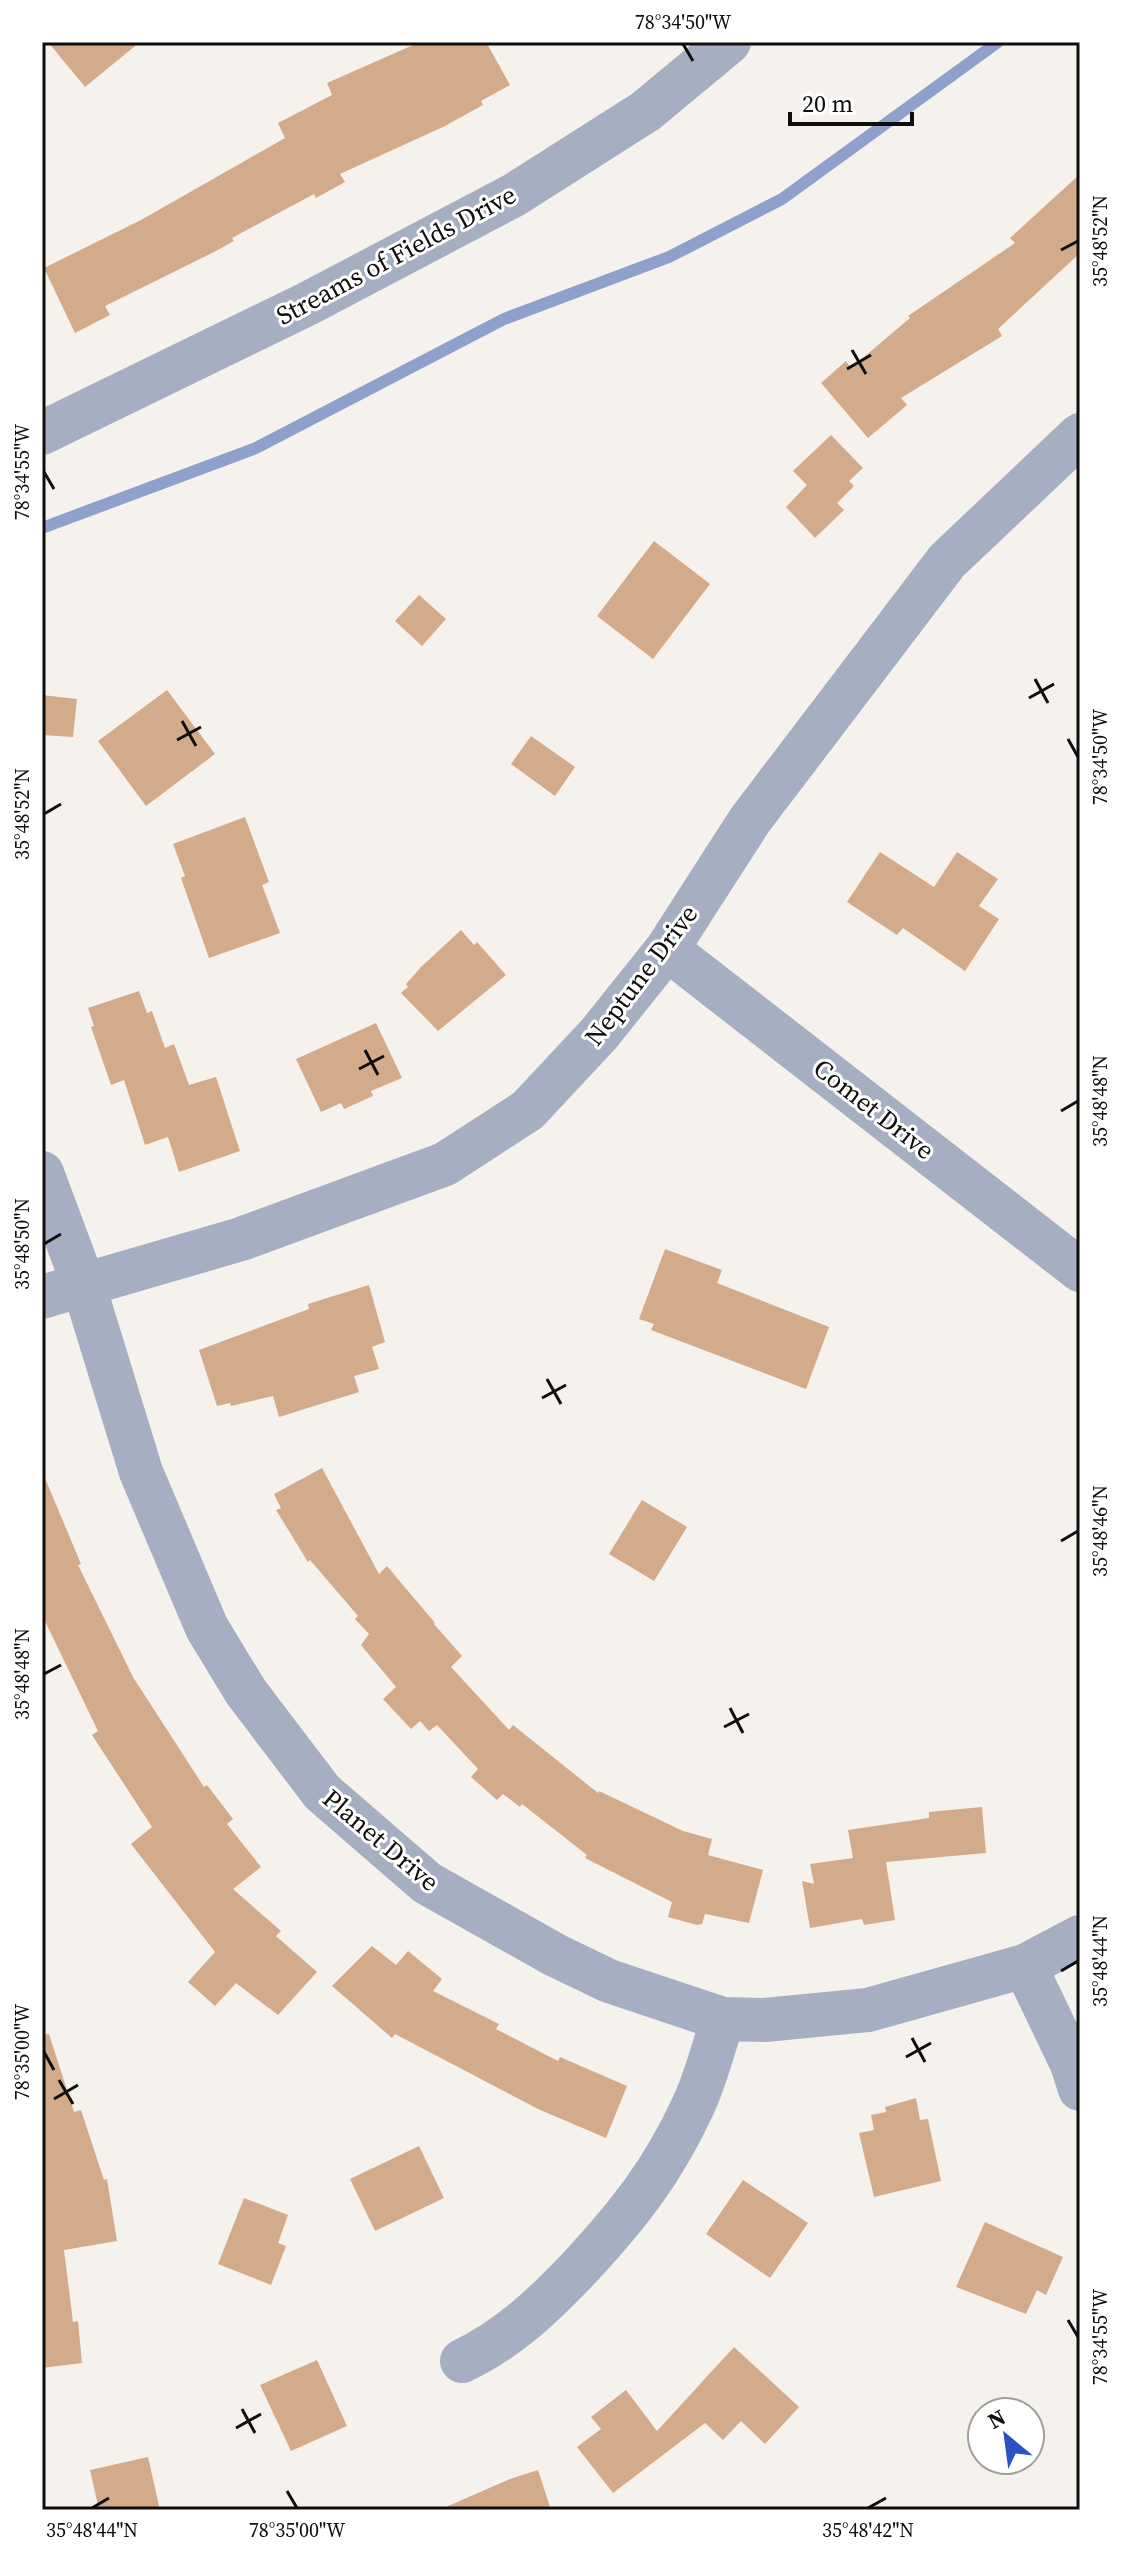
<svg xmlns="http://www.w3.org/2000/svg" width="1122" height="2552" font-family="'Source Serif 4',serif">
  <rect width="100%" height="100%" fill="#f5f1ed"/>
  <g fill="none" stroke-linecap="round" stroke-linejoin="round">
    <path stroke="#8ea1cc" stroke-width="12" d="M 42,528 L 256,448 L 504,319 L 669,257 L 782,199 L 998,42"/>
  </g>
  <path fill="#d4ab8a" d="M 48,42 L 140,42 L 85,87 Z
    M 420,42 L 486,42 L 510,85 L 481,101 L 483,105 L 445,126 L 340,174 L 345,182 L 316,198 L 314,194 L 232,238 L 234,241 L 214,252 L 105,306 L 110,315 L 75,333 L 44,268 L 141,220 L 285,138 L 278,123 L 332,95 L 327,83 Z
    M 1080,174 L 1080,253 L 998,329 L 1002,336 L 901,398 L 907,405 L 868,438 L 821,383 L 846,361 L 851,368 L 910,318 L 908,316 L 1015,243 L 1010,238 Z
    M 831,435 L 863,468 L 849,481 L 854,486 L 837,503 L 844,510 L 815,538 L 786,507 L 807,485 L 793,471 Z
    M 654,541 L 710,584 L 653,659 L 597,616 Z
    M 419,595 L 446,619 L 422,646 L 395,621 Z
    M 167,690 L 215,754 L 146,806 L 98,741 Z
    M 42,695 L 77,699 L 73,737 L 42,735 Z
    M 531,736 L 575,767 L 555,796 L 511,764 Z
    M 245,817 L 269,882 L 262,885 L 280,933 L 209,958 L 181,878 L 185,876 L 173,844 Z
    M 880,852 L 934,887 L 957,852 L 998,879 L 979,906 L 999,919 L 965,971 L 903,928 L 897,935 L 847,902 Z
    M 461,930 L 474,945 L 477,942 L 506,975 L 438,1031 L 401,993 L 408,987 L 406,984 L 421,967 Z
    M 139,991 L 147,1013 L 152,1011 L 165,1048 L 174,1044 L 189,1085 L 216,1077 L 240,1151 L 179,1172 L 168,1137 L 145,1145 L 124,1080 L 111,1085 L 91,1027 L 94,1026 L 88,1008 Z
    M 376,1023 L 402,1078 L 371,1091 L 373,1096 L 344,1109 L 341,1103 L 321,1112 L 296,1059 Z
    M 665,1249 L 722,1270 L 717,1283 L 829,1327 L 806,1389 L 651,1330 L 654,1324 L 639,1319 Z
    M 369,1285 L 385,1342 L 372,1347 L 379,1369 L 354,1376 L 359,1392 L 279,1417 L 273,1396 L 231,1406 L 230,1403 L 217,1406 L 199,1350 L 309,1309 L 308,1304 Z
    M 322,1468 L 379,1574 L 387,1566 L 435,1623 L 434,1624 L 462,1656 L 451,1667 L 509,1730 L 513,1725 L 598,1793 L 599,1791 L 683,1831 L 712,1839 L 708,1855 L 763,1870 L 749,1923 L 705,1914 L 702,1924 L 697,1925 L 668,1917 L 672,1902 L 585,1858 L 587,1855 L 522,1804 L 520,1807 L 503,1794 L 497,1800 L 471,1777 L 478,1769 L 437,1725 L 429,1731 L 420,1721 L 411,1729 L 383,1699 L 396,1687 L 361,1645 L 369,1634 L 355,1619 L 358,1616 L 310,1560 L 308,1562 L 276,1510 L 281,1508 L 274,1494 Z
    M 42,1471 L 81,1564 L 78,1565 L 133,1677 L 204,1787 L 207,1785 L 233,1819 L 227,1824 L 261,1867 L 233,1889 L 281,1931 L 276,1936 L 317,1972 L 278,2015 L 236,1983 L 215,2006 L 188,1982 L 215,1952 L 131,1844 L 152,1827 L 92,1735 L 98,1731 L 42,1615 Z
    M 642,1500 L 687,1527 L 654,1581 L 609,1554 Z
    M 982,1807 L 986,1853 L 886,1862 L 895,1920 L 864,1925 L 862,1919 L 810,1928 L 802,1881 L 814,1884 L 810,1864 L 853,1858 L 848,1830 L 929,1818 L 929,1812 Z
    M 372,1946 L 396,1965 L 408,1951 L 442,1979 L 433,1991 L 499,2024 L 496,2029 L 558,2061 L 560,2057 L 627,2086 L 606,2138 L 538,2109 L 395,2034 L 392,2038 L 332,1986 Z
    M 49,2034 L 74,2112 L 81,2110 L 104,2180 L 107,2179 L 117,2241 L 64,2250 L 73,2322 L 78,2321 L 82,2363 L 42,2368 L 42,2035 Z
    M 916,2098 L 920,2120 L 928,2119 L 941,2181 L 874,2197 L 859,2133 L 874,2130 L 871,2115 L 886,2112 L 885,2107 Z
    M 419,2146 L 444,2198 L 375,2231 L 350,2179 Z
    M 743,2180 L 808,2223 L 770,2278 L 706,2234 Z
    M 244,2198 L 288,2215 L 278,2243 L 286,2246 L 271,2285 L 218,2264 Z
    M 985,2222 L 1063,2257 L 1046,2295 L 1037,2290 L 1026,2314 L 956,2287 Z
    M 734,2347 L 799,2407 L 765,2444 L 741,2421 L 723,2440 L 705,2423 L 613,2493 L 577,2447 L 601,2429 L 591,2417 L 626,2390 L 657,2431 Z
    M 317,2360 L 347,2426 L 291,2451 L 260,2385 Z
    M 148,2457 L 160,2510 L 99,2510 L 90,2470 Z
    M 538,2470 L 551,2510 L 439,2510 L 510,2479 Z"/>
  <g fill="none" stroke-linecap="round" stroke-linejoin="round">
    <path stroke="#a6afc2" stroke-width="44" d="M 42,433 L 307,304 L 514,195 L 646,111 L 729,42
      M 667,949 L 1080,1270
      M 42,1173 L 83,1283 L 141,1472 L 207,1628 L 246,1692 L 322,1792 L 427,1883 L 555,1955 L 609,1981 L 723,2019 L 765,2020 L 868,2010 L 1025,1966 L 1080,1937
      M 42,1297 L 241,1239 L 445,1164 L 528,1110 L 599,1034 L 667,949 L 750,820 L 947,561 L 1080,435
      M 1025,1966 L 1072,2064 L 1080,2089
      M 462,2361 C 509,2339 546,2303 581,2266 C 629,2214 663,2171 693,2106 C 706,2079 713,2048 723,2019"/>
  </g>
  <path fill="none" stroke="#100e0d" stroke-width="3" d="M 683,44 L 693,61M 1061,250 L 1078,241M 852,350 L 866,374M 847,369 L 871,355M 44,472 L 54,489M 1035,679 L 1048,703M 1029,698 L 1054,684M 182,721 L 196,746M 1068,739 L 1078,757M 177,740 L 201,727M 44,814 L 61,804M 365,1050 L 378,1075M 359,1069 L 384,1056M 1061,1111 L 1078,1101M 44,1244 L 61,1234M 547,1379 L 561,1404M 542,1398 L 566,1385M 1061,1541 L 1078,1531M 44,1674 L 61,1665M 730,1708 L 743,1733M 724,1727 L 749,1714M 1061,1971 L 1078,1961M 912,2038 L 925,2062M 44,2052 L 54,2070M 906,2057 L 931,2043M 59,2080 L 73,2104M 54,2099 L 78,2085M 1068,2320 L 1078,2337M 242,2409 L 255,2433M 236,2428 L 261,2414M 287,2491 L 297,2508M 92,2508 L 109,2498M 868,2508 L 886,2498"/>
  <g text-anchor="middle" stroke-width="6" stroke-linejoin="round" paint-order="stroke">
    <g font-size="26" fill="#100e0d" stroke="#fff">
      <text transform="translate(396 255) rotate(-28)" y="9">Streams of Fields Drive</text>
      <text transform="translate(641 975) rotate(-53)" y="9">Neptune Drive</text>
      <text transform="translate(874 1109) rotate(38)" y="9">Comet Drive</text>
      <text transform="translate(381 1840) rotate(40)" y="9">Planet Drive</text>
    </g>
  </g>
  <rect width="1122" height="2552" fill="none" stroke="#ffffff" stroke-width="88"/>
  <g transform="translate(1006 2436) rotate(331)"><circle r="38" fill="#ffffff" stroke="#9f9f9e" stroke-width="2"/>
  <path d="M0-6L14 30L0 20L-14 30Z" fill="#2d51c1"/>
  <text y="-12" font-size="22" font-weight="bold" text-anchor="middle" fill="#100e0d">N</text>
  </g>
  <path d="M790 112v12h122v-12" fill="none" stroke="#100e0d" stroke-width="4"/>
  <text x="802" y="112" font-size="24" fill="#100e0d" stroke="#ffffff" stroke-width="6" paint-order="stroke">20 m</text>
  <rect x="44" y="44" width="1034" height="2464" fill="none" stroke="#100e0d" stroke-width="3"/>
  <g font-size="20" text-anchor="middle" fill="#100e0d">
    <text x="683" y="29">78°34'50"W</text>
    <text transform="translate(1100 241) rotate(-90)" y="7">35°48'52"N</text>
    <text transform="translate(22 472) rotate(-90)" y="7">78°34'55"W</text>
    <text transform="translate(1100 757) rotate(-90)" y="7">78°34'50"W</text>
    <text transform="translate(22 814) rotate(-90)" y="7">35°48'52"N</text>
    <text transform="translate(1100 1101) rotate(-90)" y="7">35°48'48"N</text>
    <text transform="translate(22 1244) rotate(-90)" y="7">35°48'50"N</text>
    <text transform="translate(1100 1531) rotate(-90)" y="7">35°48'46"N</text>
    <text transform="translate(22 1674) rotate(-90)" y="7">35°48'48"N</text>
    <text transform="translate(1100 1961) rotate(-90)" y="7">35°48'44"N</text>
    <text transform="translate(22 2052) rotate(-90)" y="7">78°35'00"W</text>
    <text transform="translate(1100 2337) rotate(-90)" y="7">78°34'55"W</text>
    <text x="92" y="2537">35°48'44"N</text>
    <text x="297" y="2537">78°35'00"W</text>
    <text x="868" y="2537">35°48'42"N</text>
  </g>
</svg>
